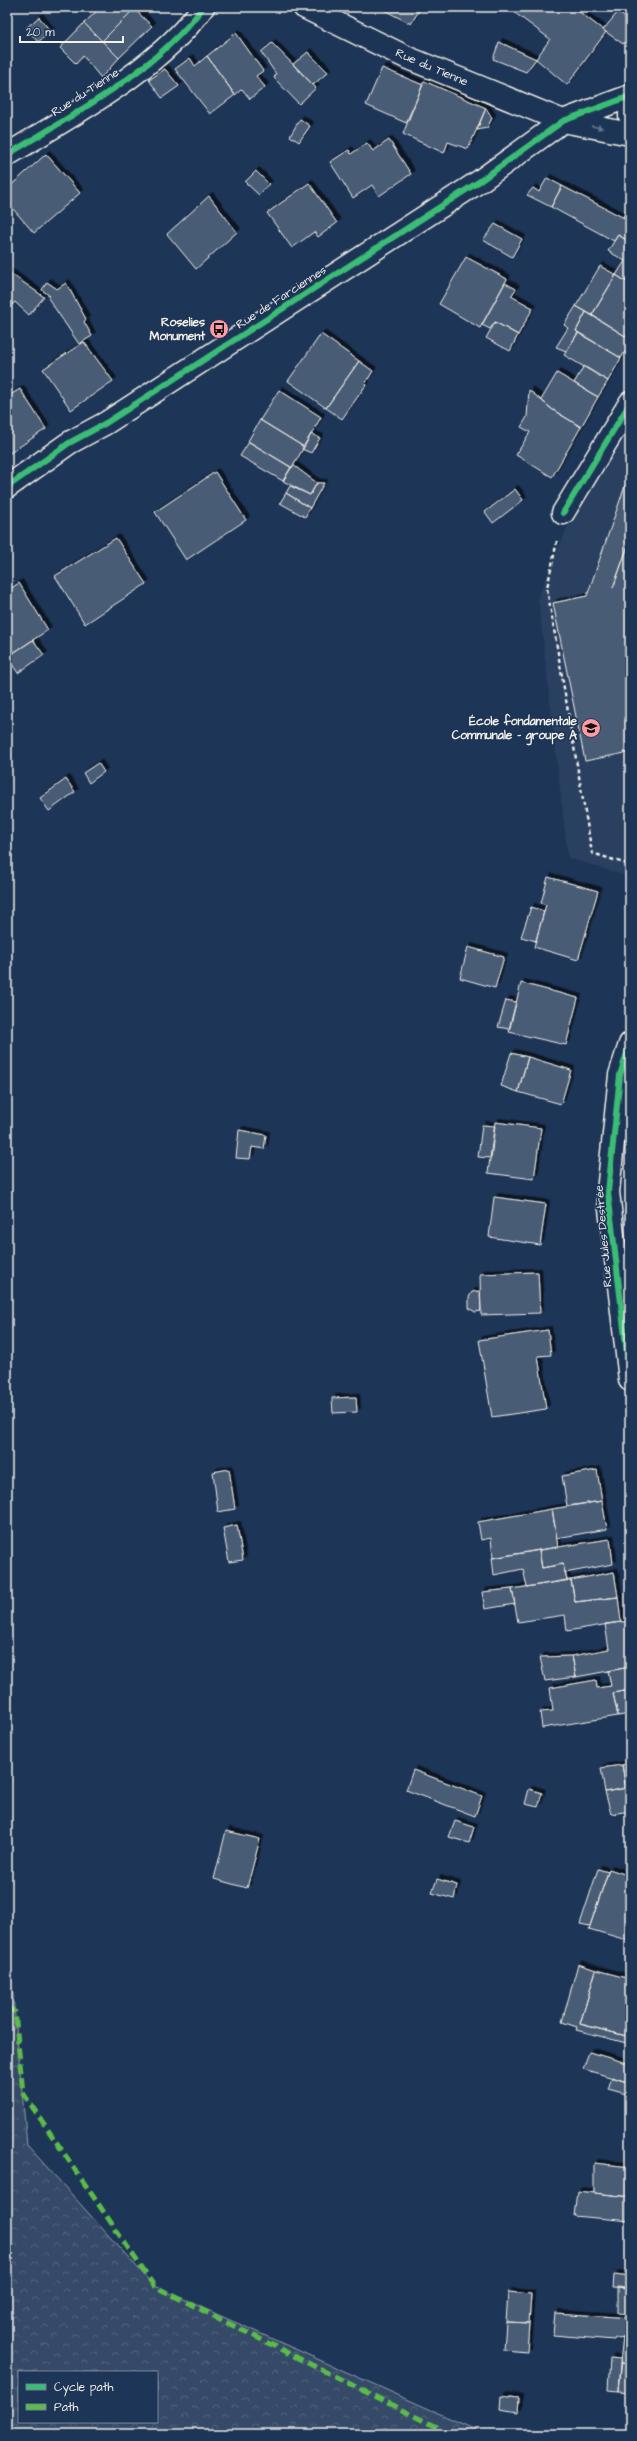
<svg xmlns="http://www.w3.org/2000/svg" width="637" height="2441" font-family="'Architects Daughter',sans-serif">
  <defs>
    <pattern id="forest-crowns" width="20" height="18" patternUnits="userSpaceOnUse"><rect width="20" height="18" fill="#354a67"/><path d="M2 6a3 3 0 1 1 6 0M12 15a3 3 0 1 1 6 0" fill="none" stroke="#53657d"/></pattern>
    <filter id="shadow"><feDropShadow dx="3.5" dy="-3.5" stdDeviation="0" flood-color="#0009"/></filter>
  </defs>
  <rect width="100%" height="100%" fill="#1d3557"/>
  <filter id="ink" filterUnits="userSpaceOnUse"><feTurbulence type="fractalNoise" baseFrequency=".025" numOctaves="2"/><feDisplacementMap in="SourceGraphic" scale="8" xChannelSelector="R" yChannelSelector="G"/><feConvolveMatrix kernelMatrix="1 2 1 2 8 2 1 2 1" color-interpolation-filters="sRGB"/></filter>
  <g filter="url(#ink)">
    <path fill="#2a4060" d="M 630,403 L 630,877 L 568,858 L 538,597 L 598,455 Z"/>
    <path fill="url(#forest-crowns)" stroke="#949ea8" fill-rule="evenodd" d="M 7,1931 L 27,2145 L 154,2286 L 485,2434 L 7,2434 ZM 19,2372 L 157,2372 L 157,2422 L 19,2422 Z"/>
    <path fill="#485b74" stroke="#f4f1e8" filter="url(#shadow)" d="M 97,7 L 132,7 L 134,9 L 102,41 L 84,23 L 99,9 Z
      M 383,7 L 421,7 L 411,24 L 382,9 Z
      M 513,7 L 573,7 L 606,32 L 567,85 L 536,59 L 550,39 L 511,10 Z
      M 134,9 L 152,26 L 119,58 L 102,41 Z
      M 618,12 L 630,22 L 630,35 L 623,44 L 603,30 Z
      M 39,17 L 51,32 L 38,42 L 26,28 Z
      M 84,23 L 119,58 L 101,78 L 83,56 L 76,64 L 60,48 Z
      M 236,33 L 263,71 L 256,76 L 265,87 L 250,99 L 242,89 L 235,95 L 207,56 Z
      M 499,42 L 536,59 L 526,72 L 493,59 Z
      M 272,43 L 316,88 L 299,104 L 274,78 L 276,74 L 261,52 Z
      M 308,52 L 328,72 L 313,85 L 293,64 Z
      M 207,56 L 235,95 L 210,114 L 175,69 L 190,58 L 195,66 Z
      M 382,68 L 423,85 L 406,123 L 366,105 Z
      M 165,69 L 179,86 L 162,98 L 149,80 Z
      M 424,81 L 486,108 L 468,149 L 448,142 L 444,153 L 403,134 Z
      M 486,108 L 492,118 L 487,128 L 477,130 Z
      M 300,119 L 310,126 L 299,142 L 290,136 Z
      M 389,140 L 411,174 L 379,196 L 372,185 L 353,198 L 330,162 L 349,150 L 351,154 L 367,143 L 373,151 Z
      M 46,154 L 80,193 L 34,233 L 7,202 L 7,189 Z
      M 256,171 L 269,184 L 259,195 L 245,182 Z
      M 547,178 L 562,186 L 551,207 L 527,195 L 533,188 L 539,192 Z
      M 309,183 L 337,223 L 318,237 L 314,232 L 292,248 L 267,213 Z
      M 562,186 L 630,221 L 630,242 L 618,235 L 614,241 L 551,207 Z
      M 209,196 L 237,232 L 196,269 L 167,234 Z
      M 630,204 L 630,221 L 623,217 Z
      M 495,224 L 522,239 L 512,257 L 483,240 Z
      M 618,235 L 630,242 L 630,284 L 616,275 L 625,261 L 608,251 Z
      M 466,257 L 507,279 L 480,328 L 439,304 Z
      M 600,266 L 616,275 L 592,315 L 576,306 Z
      M 7,271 L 44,297 L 29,315 L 15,302 L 11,306 L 7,303 Z
      M 616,275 L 630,284 L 630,339 L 592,315 Z
      M 47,282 L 57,289 L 66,283 L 86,319 L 84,322 L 92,336 L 79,344 L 48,298 L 50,296 L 42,290 Z
      M 505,283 L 516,289 L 511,296 L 533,308 L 518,335 L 495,322 L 490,329 L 482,325 Z
      M 576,306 L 586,312 L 576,331 L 578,333 L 566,351 L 556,347 L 568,328 L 564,325 Z
      M 586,312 L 630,339 L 630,344 L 621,358 L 576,331 Z
      M 495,322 L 518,335 L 510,351 L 486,338 Z
      M 578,333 L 621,358 L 608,381 L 564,355 Z
      M 321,334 L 359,361 L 326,408 L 288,381 Z
      M 84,342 L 113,381 L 71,410 L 43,369 Z
      M 359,361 L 373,371 L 365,384 L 366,385 L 342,419 L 326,408 Z
      M 584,366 L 608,381 L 598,397 L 574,383 Z
      M 557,373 L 598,397 L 581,427 L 553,410 L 541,400 Z
      M 20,389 L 46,429 L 7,455 L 7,397 Z
      M 279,390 L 321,417 L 304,447 L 260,420 Z
      M 529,390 L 553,410 L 581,427 L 552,477 L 516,455 L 530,432 L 521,427 L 527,417 Z
      M 260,420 L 304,447 L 292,468 L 248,441 Z
      M 311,434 L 320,438 L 311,453 L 302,449 Z
      M 249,442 L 291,467 L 283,481 L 240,456 Z
      M 293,465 L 317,483 L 310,495 L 283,481 Z
      M 215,472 L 246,520 L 186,560 L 155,512 Z
      M 627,480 L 630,481 L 630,540 L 613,588 L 630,540 L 630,752 L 585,761 L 553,603 L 587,596 Z
      M 317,483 L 324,483 L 310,508 L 286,493 L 290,486 L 310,495 Z
      M 515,489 L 523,500 L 493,523 L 485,512 Z
      M 286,493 L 310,508 L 305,517 L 280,503 Z
      M 116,538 L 146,584 L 85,624 L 55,576 Z
      M 19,583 L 48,630 L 7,657 L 7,591 Z
      M 33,640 L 44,655 L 18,673 L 7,657 Z
      M 98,763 L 104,772 L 89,783 L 83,773 Z
      M 66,779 L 75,792 L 49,811 L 40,798 Z
      M 548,877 L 598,891 L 578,960 L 534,947 L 546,905 L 541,903 Z
      M 531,907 L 544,911 L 536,941 L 521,937 Z
      M 468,947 L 504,957 L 495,988 L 460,978 Z
      M 521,983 L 578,998 L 566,1045 L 509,1032 Z
      M 506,1000 L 516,1002 L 509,1029 L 498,1027 Z
      M 511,1053 L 528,1057 L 518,1092 L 501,1086 Z
      M 528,1057 L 571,1070 L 561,1104 L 518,1092 Z
      M 495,1122 L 541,1128 L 534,1179 L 488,1173 Z
      M 482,1125 L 495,1126 L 491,1158 L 478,1157 Z
      M 239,1130 L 266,1135 L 264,1149 L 252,1147 L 250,1159 L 236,1158 Z
      M 494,1197 L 546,1204 L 540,1245 L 489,1237 Z
      M 538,1272 L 540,1313 L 481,1315 L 480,1274 Z
      M 480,1291 L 481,1311 L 475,1312 L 469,1308 L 469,1297 L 472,1292 Z
      M 548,1330 L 551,1355 L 538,1356 L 546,1409 L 492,1417 L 479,1340 Z
      M 356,1397 L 357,1412 L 333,1413 L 332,1398 Z
      M 229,1469 L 235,1509 L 218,1512 L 213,1472 Z
      M 597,1470 L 602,1501 L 567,1506 L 562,1476 Z
      M 602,1501 L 607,1529 L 557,1538 L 552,1509 Z
      M 552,1509 L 558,1547 L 493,1558 L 491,1538 L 481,1540 L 478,1522 Z
      M 237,1525 L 243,1560 L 229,1562 L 223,1528 Z
      M 610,1539 L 613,1564 L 565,1573 L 563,1564 L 542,1568 L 539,1550 Z
      M 539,1550 L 542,1568 L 563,1564 L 567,1580 L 527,1587 L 523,1569 L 494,1575 L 492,1558 Z
      M 614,1572 L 618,1597 L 575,1602 L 571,1580 Z
      M 571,1580 L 575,1602 L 618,1597 L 621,1622 L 567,1631 L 565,1615 L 518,1622 L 512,1589 Z
      M 512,1589 L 515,1604 L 485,1609 L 482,1592 Z
      M 630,1621 L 630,1667 L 576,1677 L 572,1656 L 609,1649 L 605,1624 Z
      M 572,1656 L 576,1677 L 545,1681 L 540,1657 Z
      M 630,1667 L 630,1690 L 613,1693 L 618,1716 L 542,1728 L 540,1712 L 553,1711 L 550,1688 L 596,1680 L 597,1688 L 611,1686 L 608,1671 Z
      M 630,1690 L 630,1714 L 618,1716 L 613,1693 Z
      M 630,1763 L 630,1787 L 626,1788 L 622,1765 Z
      M 622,1765 L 626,1788 L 605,1792 L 601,1768 Z
      M 413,1770 L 482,1796 L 475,1816 L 406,1790 Z
      M 626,1788 L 630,1811 L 611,1814 L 605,1792 Z
      M 529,1789 L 542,1793 L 538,1807 L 525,1804 Z
      M 455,1821 L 474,1827 L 469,1843 L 449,1837 Z
      M 226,1831 L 260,1839 L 247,1888 L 214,1879 Z
      M 598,1869 L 608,1872 L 590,1926 L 580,1924 Z
      M 609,1869 L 630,1876 L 630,1941 L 589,1929 Z
      M 437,1879 L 457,1885 L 454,1899 L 432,1893 Z
      M 578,1964 L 596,1970 L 580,2024 L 630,2037 L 630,2044 L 576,2030 L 577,2027 L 562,2022 Z
      M 596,1970 L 630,1979 L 630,2037 L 580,2024 Z
      M 589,2052 L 630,2064 L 630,2083 L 583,2069 Z
      M 612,2077 L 630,2083 L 630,2095 L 608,2089 Z
      M 594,2163 L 630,2167 L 630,2197 L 594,2193 Z
      M 577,2191 L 630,2197 L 630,2221 L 574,2216 Z
      M 614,2275 L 630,2277 L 630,2289 L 613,2288 Z
      M 618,2287 L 630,2289 L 630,2314 L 618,2313 Z
      M 508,2292 L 531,2294 L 529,2323 L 506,2322 Z
      M 555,2313 L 630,2318 L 629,2337 L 615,2338 L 614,2340 L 553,2335 Z
      M 506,2322 L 529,2323 L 527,2352 L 504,2350 Z
      M 623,2336 L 630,2337 L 630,2364 L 620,2363 Z
      M 610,2358 L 621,2359 L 618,2391 L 608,2390 Z
      M 620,2363 L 630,2364 L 630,2392 L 618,2391 Z
      M 501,2396 L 519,2398 L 518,2412 L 500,2409 Z"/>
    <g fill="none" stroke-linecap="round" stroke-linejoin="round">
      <defs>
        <path id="minor" d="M 304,7 L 408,58 L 563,121
          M 7,155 C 72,115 159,69 203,7
          M 563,513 L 630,403
          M 630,1044 L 620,1075 L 608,1192 L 630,1380"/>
        <path id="tertiary" d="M 630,114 L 630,116
          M 563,121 L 630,134
          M 7,487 L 69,443 L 106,423 L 480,181 L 563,121 L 630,96"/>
      </defs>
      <use href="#minor" stroke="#f4f1e8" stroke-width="25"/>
      <use href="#tertiary" stroke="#f4f1e8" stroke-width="25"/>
      <path stroke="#f4f1e8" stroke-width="2.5" stroke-dasharray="4 3" stroke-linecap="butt" d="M 557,541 L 547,588 L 592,853 L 630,865"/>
      <use href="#minor" stroke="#1d3557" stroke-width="22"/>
      <use href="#tertiary" stroke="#1d3557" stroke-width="22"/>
      <path stroke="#5cbc4b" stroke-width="5" stroke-dasharray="10 5" stroke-linecap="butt" d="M 7,2007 L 15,2012 L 23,2093 L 154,2286 L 450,2434
        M 363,2434 L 387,2430 L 417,2434"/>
      <defs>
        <path id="cycleway" d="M 7,155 C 72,115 159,69 203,7
          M 7,487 L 69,443 L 106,423 L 480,181 L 563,121 L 630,96
          M 563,513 L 630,403
          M 630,1044 L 620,1075 L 608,1192 L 630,1380"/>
      </defs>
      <use href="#cycleway" stroke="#1d3557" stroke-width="8"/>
      <use href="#cycleway" stroke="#3abd76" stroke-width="6"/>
    </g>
    <defs><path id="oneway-solid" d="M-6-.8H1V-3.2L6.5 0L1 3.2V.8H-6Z"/></defs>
    <use fill="#68778a" href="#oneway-solid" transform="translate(597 127) rotate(10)"/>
  </g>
  <defs>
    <symbol id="bus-disc" viewBox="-11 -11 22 22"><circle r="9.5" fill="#ff9aa2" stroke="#1d3557"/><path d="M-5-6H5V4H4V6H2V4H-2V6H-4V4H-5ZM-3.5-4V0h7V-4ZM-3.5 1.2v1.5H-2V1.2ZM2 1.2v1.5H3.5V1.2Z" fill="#111"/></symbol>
    <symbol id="school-disc" viewBox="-11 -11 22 22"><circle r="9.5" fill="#ff9aa2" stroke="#1d3557"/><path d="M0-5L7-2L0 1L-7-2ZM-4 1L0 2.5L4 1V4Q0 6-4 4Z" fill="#111"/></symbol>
  </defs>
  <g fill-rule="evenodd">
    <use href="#bus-disc" x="208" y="318" width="22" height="22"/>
    <use href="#school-disc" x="580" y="717" width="22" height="22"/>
  </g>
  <g text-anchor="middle" stroke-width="3.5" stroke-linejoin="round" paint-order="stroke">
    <g font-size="12" fill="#f4f1e8" stroke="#1d3557">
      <text transform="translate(432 67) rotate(23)" y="4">Rue du Tienne</text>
      <text transform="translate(85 92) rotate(-33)" y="4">Rue du Tienne</text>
      <text transform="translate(281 297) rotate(-33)" y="4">Rue de Farciennes</text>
      <text transform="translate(603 1236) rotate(-95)" y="4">Rue Jules Destrée</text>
    </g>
    <g font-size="12" font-weight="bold" fill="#f4f1e8" stroke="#1d3557" text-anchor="end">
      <text x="205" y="326">Roselies<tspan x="205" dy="14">Monument</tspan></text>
      <text x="577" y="725">École fondamentale<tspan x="577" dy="14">Communale - groupe A</tspan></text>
    </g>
  </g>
  <rect width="637" height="2441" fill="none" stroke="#1d3557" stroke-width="24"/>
  <rect x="12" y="12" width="613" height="2417" fill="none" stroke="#f4f1e8" stroke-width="1.5" filter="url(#ink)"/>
  <rect x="18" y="2371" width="140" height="52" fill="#1d3557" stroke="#738091"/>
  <rect x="26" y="2384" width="20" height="6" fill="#3abd76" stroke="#738091"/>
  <text x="54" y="2391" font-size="12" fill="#f4f1e8">Cycle path</text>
  <rect x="26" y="2404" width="20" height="6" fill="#5cbc4b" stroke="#738091"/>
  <text x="54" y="2411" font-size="12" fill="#f4f1e8">Path</text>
  <path d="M20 36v6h103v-6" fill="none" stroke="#f4f1e8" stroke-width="2"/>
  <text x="26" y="36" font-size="12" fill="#f4f1e8" stroke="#1d3557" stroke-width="3" paint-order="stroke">20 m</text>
</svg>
